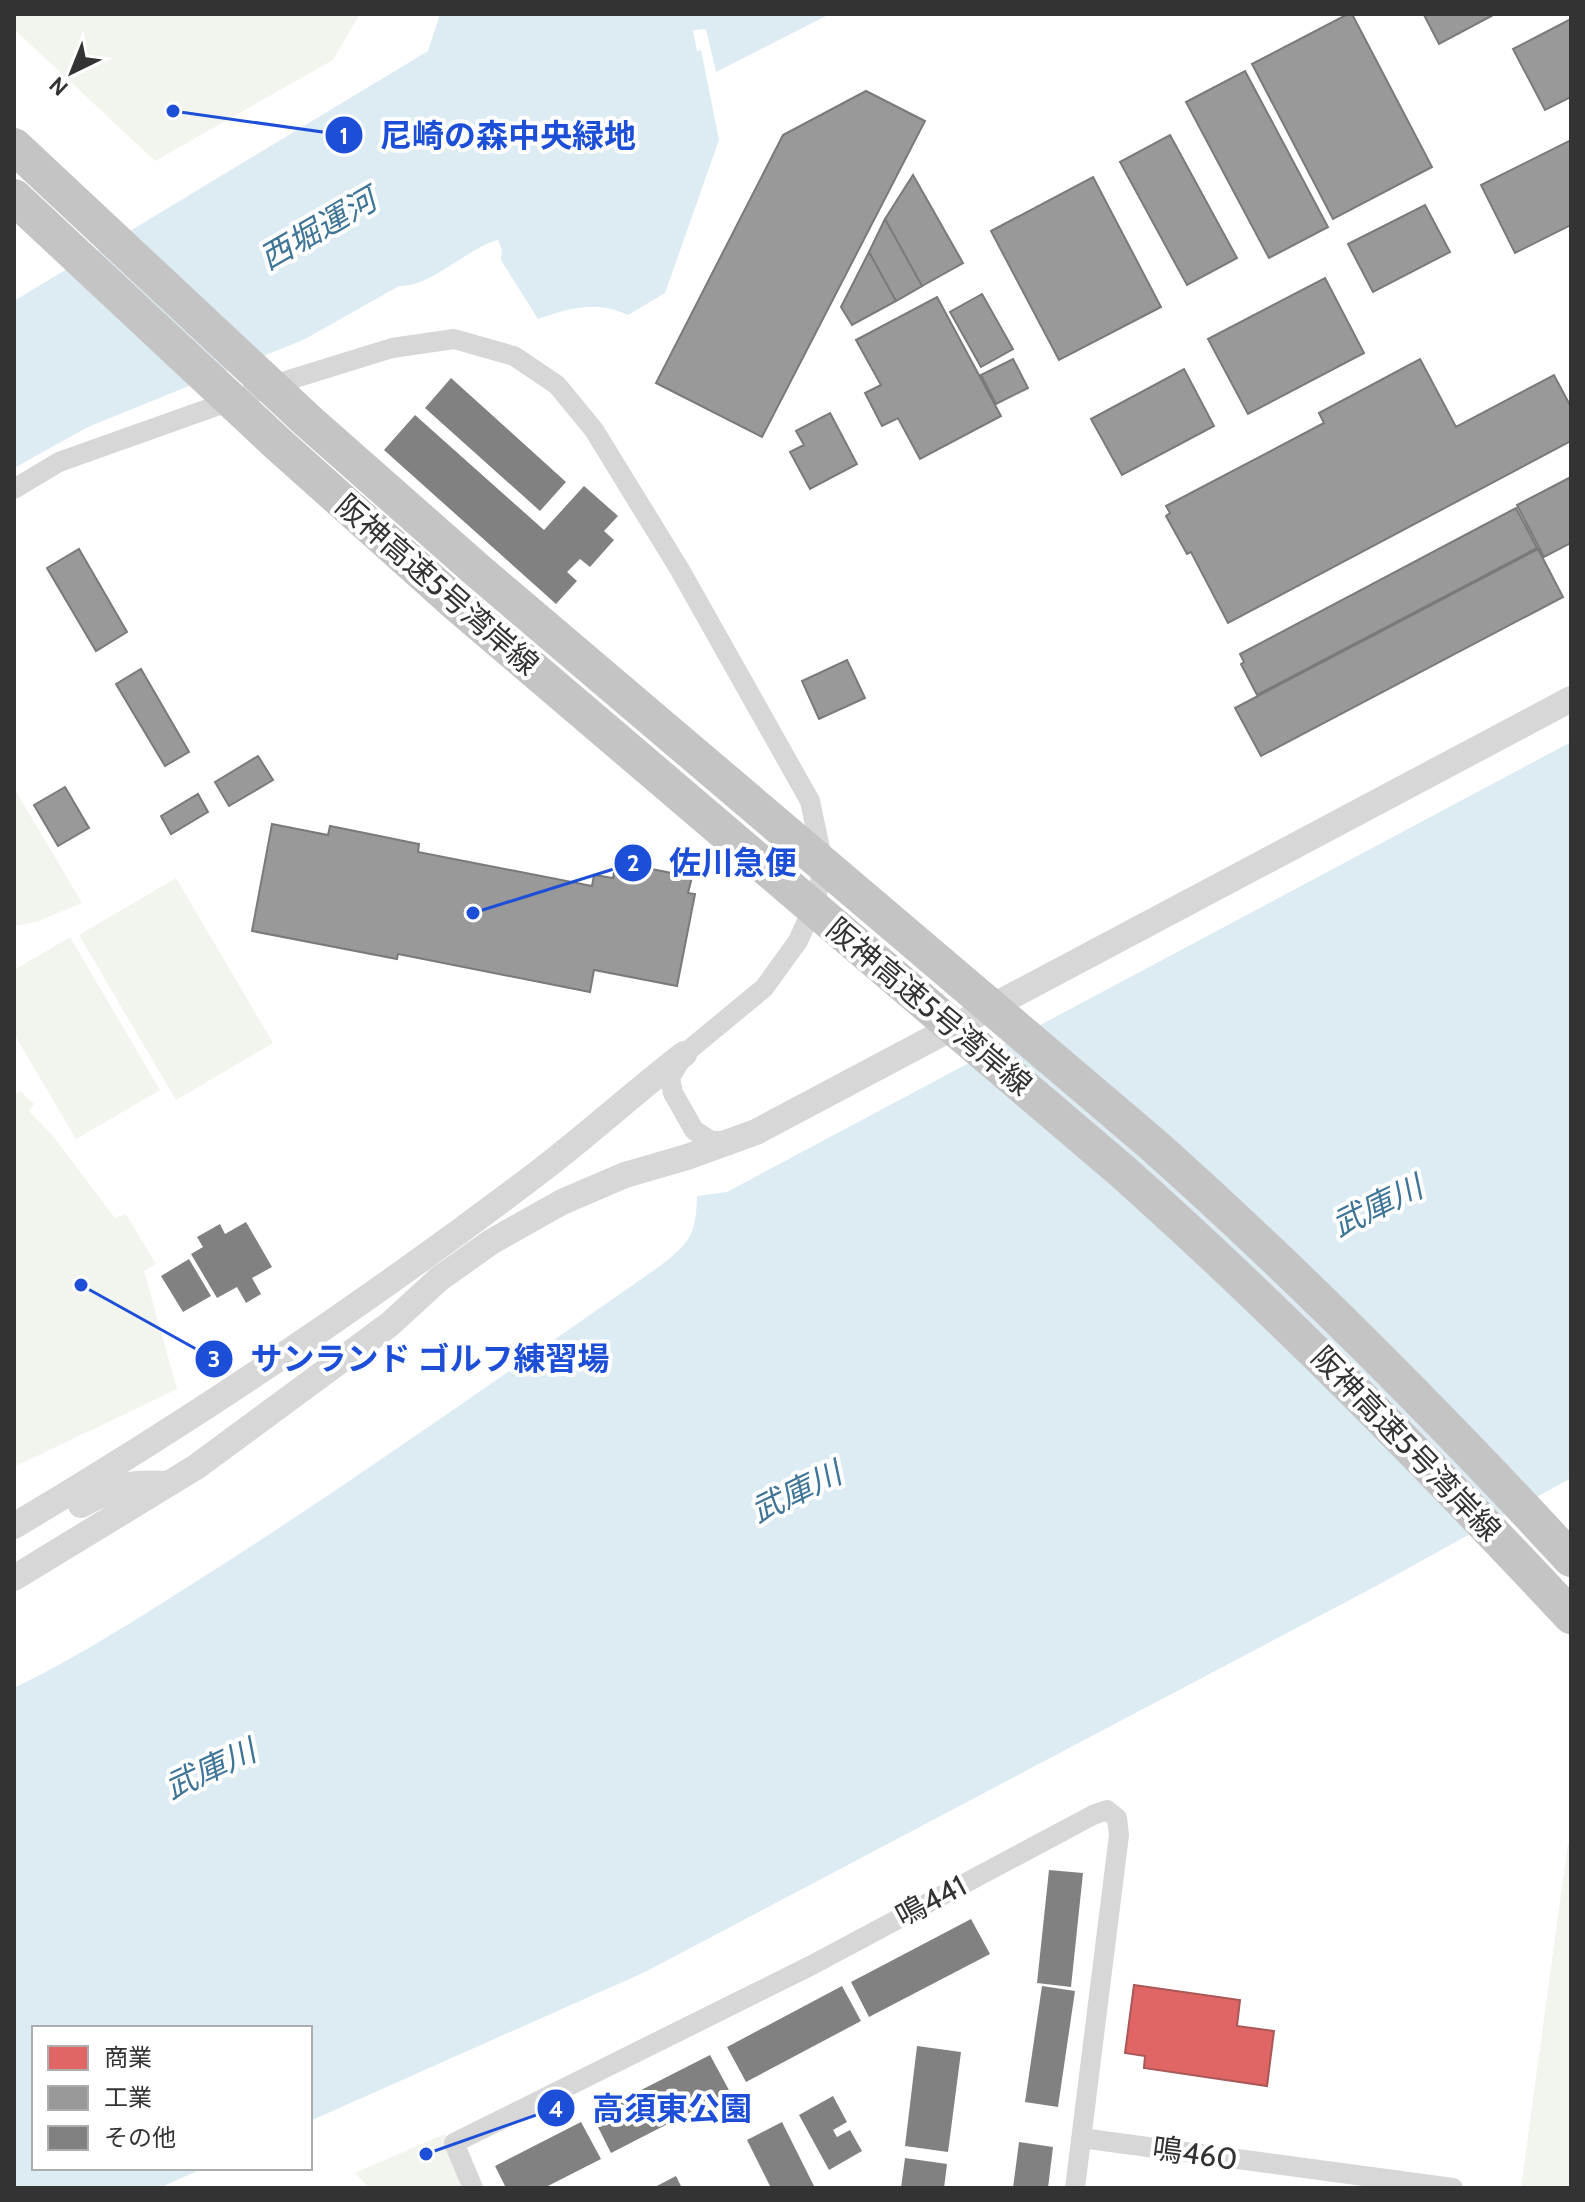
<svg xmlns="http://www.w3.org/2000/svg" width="1585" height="2202" font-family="Cabin,'Noto Sans JP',sans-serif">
  <rect width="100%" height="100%" fill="#fff"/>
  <path fill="#f1f5ed" d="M 14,14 L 360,14 L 333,60 L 155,161 L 14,29 Z
    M 14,788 L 82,903 L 36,922 L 14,926 Z
    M 176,878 L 273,1043 L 176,1100 L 79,935 Z
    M 70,937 L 160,1090 L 76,1139 L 14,1034 L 14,970 Z
    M 20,1091 L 34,1104 L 29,1111 L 53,1136 L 115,1218 L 126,1214 L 156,1264 L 144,1271 L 177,1389 L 14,1467 L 14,1095 Z
    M 1568,1843 L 1571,1846 L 1571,2188 L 1521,2188 Z
    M 445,2134 L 467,2188 L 369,2188 L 355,2173 Z"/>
  <path fill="#ddebf3" d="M 440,14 L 830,14 L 716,72 L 706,29 L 693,30 L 697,51 L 701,50 L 719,140 L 665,293 L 628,315 C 596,300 570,308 538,319 L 501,260 L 502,250 L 498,240 C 465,249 432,287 399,286 L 305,339 L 88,427 L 14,468 L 14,301 L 428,51 Z
    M 1571,742 L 1571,1478 L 1378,1585 L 645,1972 L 310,2121 L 310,2028 L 34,2028 L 34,2168 L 204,2168 L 159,2188 L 14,2188 L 14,1688 C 90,1651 162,1603 233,1558 C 378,1464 519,1364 660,1266 C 690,1243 696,1235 697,1196 L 727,1192 Z"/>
  <path fill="#e06666" stroke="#ac5757" stroke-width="2" d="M 1134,1985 L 1240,2000 L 1237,2026 L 1274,2031 L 1267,2086 L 1144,2068 L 1145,2056 L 1125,2053 Z"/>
  <path fill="#999" stroke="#7a7a7a" stroke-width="2" d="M 1348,14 L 1352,14 L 1432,167 L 1333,219 L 1252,64 Z
    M 1426,14 L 1495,14 L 1439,44 L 1424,15 Z
    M 1571,19 L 1571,97 L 1545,110 L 1513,49 Z
    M 1245,71 L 1328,227 L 1269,258 L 1186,102 Z
    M 866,91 L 925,121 L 762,437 L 656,383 L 783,135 Z
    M 1170,135 L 1237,258 L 1187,285 L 1120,162 Z
    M 1571,140 L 1571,225 L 1515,253 L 1481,185 Z
    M 913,175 L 963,263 L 922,286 L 885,219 Z
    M 1093,177 L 1161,307 L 1059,360 L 991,231 Z
    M 1425,205 L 1450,252 L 1373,292 L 1348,244 Z
    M 885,219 L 922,286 L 896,301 L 869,252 Z
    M 869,252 L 896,301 L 852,325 L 841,307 Z
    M 1325,278 L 1364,353 L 1248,414 L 1208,339 Z
    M 982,294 L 1013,349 L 981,367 L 950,312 Z
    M 937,297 L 1001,416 L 920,459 L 898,418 L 882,426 L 865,393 L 881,385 L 856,340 Z
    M 1013,359 L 1028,388 L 996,404 L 981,375 Z
    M 1420,359 L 1456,427 L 1554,375 L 1571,407 L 1571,441 L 1228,623 L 1191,552 L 1187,554 L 1166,516 L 1170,513 L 1166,506 L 1324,423 L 1319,413 Z
    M 1184,369 L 1214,426 L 1122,475 L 1091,419 Z
    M 830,413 L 857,464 L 810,489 L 790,452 L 804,445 L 796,431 Z
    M 1571,477 L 1571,543 L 1544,557 L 1517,505 Z
    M 1516,508 L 1537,548 L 1257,695 L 1241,664 L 1244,662 L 1240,654 Z
    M 79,549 L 127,632 L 96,651 L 47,568 Z
    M 1538,549 L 1563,597 L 1261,756 L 1235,708 Z
    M 847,660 L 865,698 L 819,719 L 802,681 Z
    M 141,669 L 189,752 L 165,766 L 116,684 Z
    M 258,756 L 273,780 L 229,806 L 215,782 Z
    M 65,787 L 89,828 L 58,846 L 34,805 Z
    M 198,794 L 208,812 L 171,834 L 161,816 Z
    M 272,824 L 328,835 L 330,826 L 419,844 L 418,852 L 592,886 L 594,875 L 613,878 L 616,862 L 692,877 L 688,893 L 695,894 L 677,986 L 594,970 L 590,992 L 398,954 L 397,959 L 252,931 Z"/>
  <path fill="#818181" d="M 451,378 L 566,482 L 540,511 L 425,408 Z
    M 415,415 L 544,530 L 584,486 L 618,516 L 604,531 L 614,540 L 590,567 L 580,559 L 567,572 L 577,581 L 556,604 L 384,450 Z
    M 246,1222 L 272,1267 L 252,1278 L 261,1294 L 246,1303 L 237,1287 L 217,1298 L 191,1254 L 203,1247 L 197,1237 L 220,1224 L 225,1234 Z
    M 189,1259 L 211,1296 L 183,1312 L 161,1276 Z
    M 1049,1870 L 1083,1873 L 1071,1987 L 1037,1983 Z
    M 971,1919 L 990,1954 L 869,2017 L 851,1982 Z
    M 842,1986 L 861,2021 L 746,2082 L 727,2047 Z
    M 1042,1986 L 1075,1991 L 1058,2107 L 1025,2102 Z
    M 917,2046 L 961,2052 L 948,2152 L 905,2146 Z
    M 710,2055 L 730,2092 L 611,2153 L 592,2115 Z
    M 833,2096 L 847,2122 L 833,2130 L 837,2137 L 850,2130 L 862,2151 L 829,2170 L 799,2115 Z
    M 581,2122 L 601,2159 L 544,2188 L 506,2188 L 495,2166 Z
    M 782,2122 L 815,2188 L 771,2188 L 747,2140 Z
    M 1019,2142 L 1053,2147 L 1048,2188 L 1013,2188 Z
    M 905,2158 L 947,2164 L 944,2188 L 901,2188 Z
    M 676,2176 L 682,2188 L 653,2188 Z"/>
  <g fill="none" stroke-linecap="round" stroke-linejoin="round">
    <path stroke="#d7d7d7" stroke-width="20" d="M 14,489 L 59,462 L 292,379 L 392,348 L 454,339 L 514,356 L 557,385 L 594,430 L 680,570 L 810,801 L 824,867 L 813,908 L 798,941 L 764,988 L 684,1054 L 670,1078 L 673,1093 L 694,1130 L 711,1141 L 729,1141
      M 1081,2138 L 1453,2188
      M 473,2188 L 454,2143 L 812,1965 L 1093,1815 L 1107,1810 L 1117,1818 L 1119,1835 L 1075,2188"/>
    <path stroke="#d7d7d7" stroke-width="26" d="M 81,1505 C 116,1485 128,1482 168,1484
      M 14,1526 C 197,1417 374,1298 543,1169 C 591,1132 636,1091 684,1054
      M 14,1578 L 196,1467 L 390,1324 L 439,1279 L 491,1242 L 562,1202 L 625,1175 L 687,1157 L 756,1132 L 1571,699"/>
    <path stroke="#c4c4c4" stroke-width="36" d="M 14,146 L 308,421 L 477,570 L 1151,1143 C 1298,1274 1437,1414 1571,1559
      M 14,197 L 277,443 L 458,605 L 1122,1171 C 1280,1312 1427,1462 1571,1616"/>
  </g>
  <g text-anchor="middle" stroke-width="8" stroke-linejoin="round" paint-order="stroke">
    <g font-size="30" fill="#333" stroke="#fff">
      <text transform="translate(437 585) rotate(41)" y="10">阪神高速5号湾岸線</text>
      <text transform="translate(929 1007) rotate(40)" y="10">阪神高速5号湾岸線</text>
      <text transform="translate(1406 1444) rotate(46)" y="10">阪神高速5号湾岸線</text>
      <text transform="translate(931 1901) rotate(-28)" y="10">鳴441</text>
      <text transform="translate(1195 2154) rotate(8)" y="10">鳴460</text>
    </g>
    <g font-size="32" font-style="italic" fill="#3f7597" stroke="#fff">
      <text transform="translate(318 229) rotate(-30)" y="11">西堀運河</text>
      <text transform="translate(1377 1206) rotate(-26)" y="11">武庫川</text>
      <text transform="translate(796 1492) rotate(-26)" y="11">武庫川</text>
      <text transform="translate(210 1769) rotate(-25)" y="11">武庫川</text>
    </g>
  </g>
  <path fill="none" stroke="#1d4ed8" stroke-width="3" d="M173 111L344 135M473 913L633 863M81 1285L214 1359M426 2154L556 2108"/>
  <g fill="#1d4ed8" stroke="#fff" stroke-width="3">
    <circle cx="173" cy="111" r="8"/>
    <circle cx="473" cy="913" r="8"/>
    <circle cx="81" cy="1285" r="8"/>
    <circle cx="426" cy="2154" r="8"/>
    <circle cx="344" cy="135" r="20"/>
    <circle cx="633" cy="863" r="20"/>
    <circle cx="214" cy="1359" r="20"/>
    <circle cx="556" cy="2108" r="20"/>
  </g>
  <g font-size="24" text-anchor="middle" font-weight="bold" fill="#fff">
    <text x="344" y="144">1</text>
    <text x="633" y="871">2</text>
    <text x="214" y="1367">3</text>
    <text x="556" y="2117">4</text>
  </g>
  <g font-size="32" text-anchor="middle" font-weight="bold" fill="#1d4ed8" stroke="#fff" stroke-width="8" stroke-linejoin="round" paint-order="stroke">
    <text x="508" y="147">尼崎の森中央緑地</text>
    <text x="733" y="874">佐川急便</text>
    <text x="430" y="1370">サンランド ゴルフ練習場</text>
    <text x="672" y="2120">高須東公園</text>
  </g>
  <rect width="1585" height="2202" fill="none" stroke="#333333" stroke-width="32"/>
  <rect x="32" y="2026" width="280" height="144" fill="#ffffff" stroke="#adadad" stroke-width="2"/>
  <rect x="48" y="2046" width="40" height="24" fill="#e06666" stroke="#adadad" stroke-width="2"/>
  <text x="104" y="2066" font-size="24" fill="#333333">商業</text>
  <rect x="48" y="2086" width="40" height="24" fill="#999999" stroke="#adadad" stroke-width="2"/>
  <text x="104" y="2106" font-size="24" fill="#333333">工業</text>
  <rect x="48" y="2126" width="40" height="24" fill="#818181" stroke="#adadad" stroke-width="2"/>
  <text x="104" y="2146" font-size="24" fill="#333333">その他</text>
  <g transform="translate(72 72) rotate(223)" stroke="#ffffff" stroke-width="6" paint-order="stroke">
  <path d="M0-6L14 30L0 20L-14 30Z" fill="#333333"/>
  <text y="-12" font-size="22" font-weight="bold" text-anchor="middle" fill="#333333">N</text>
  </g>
</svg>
